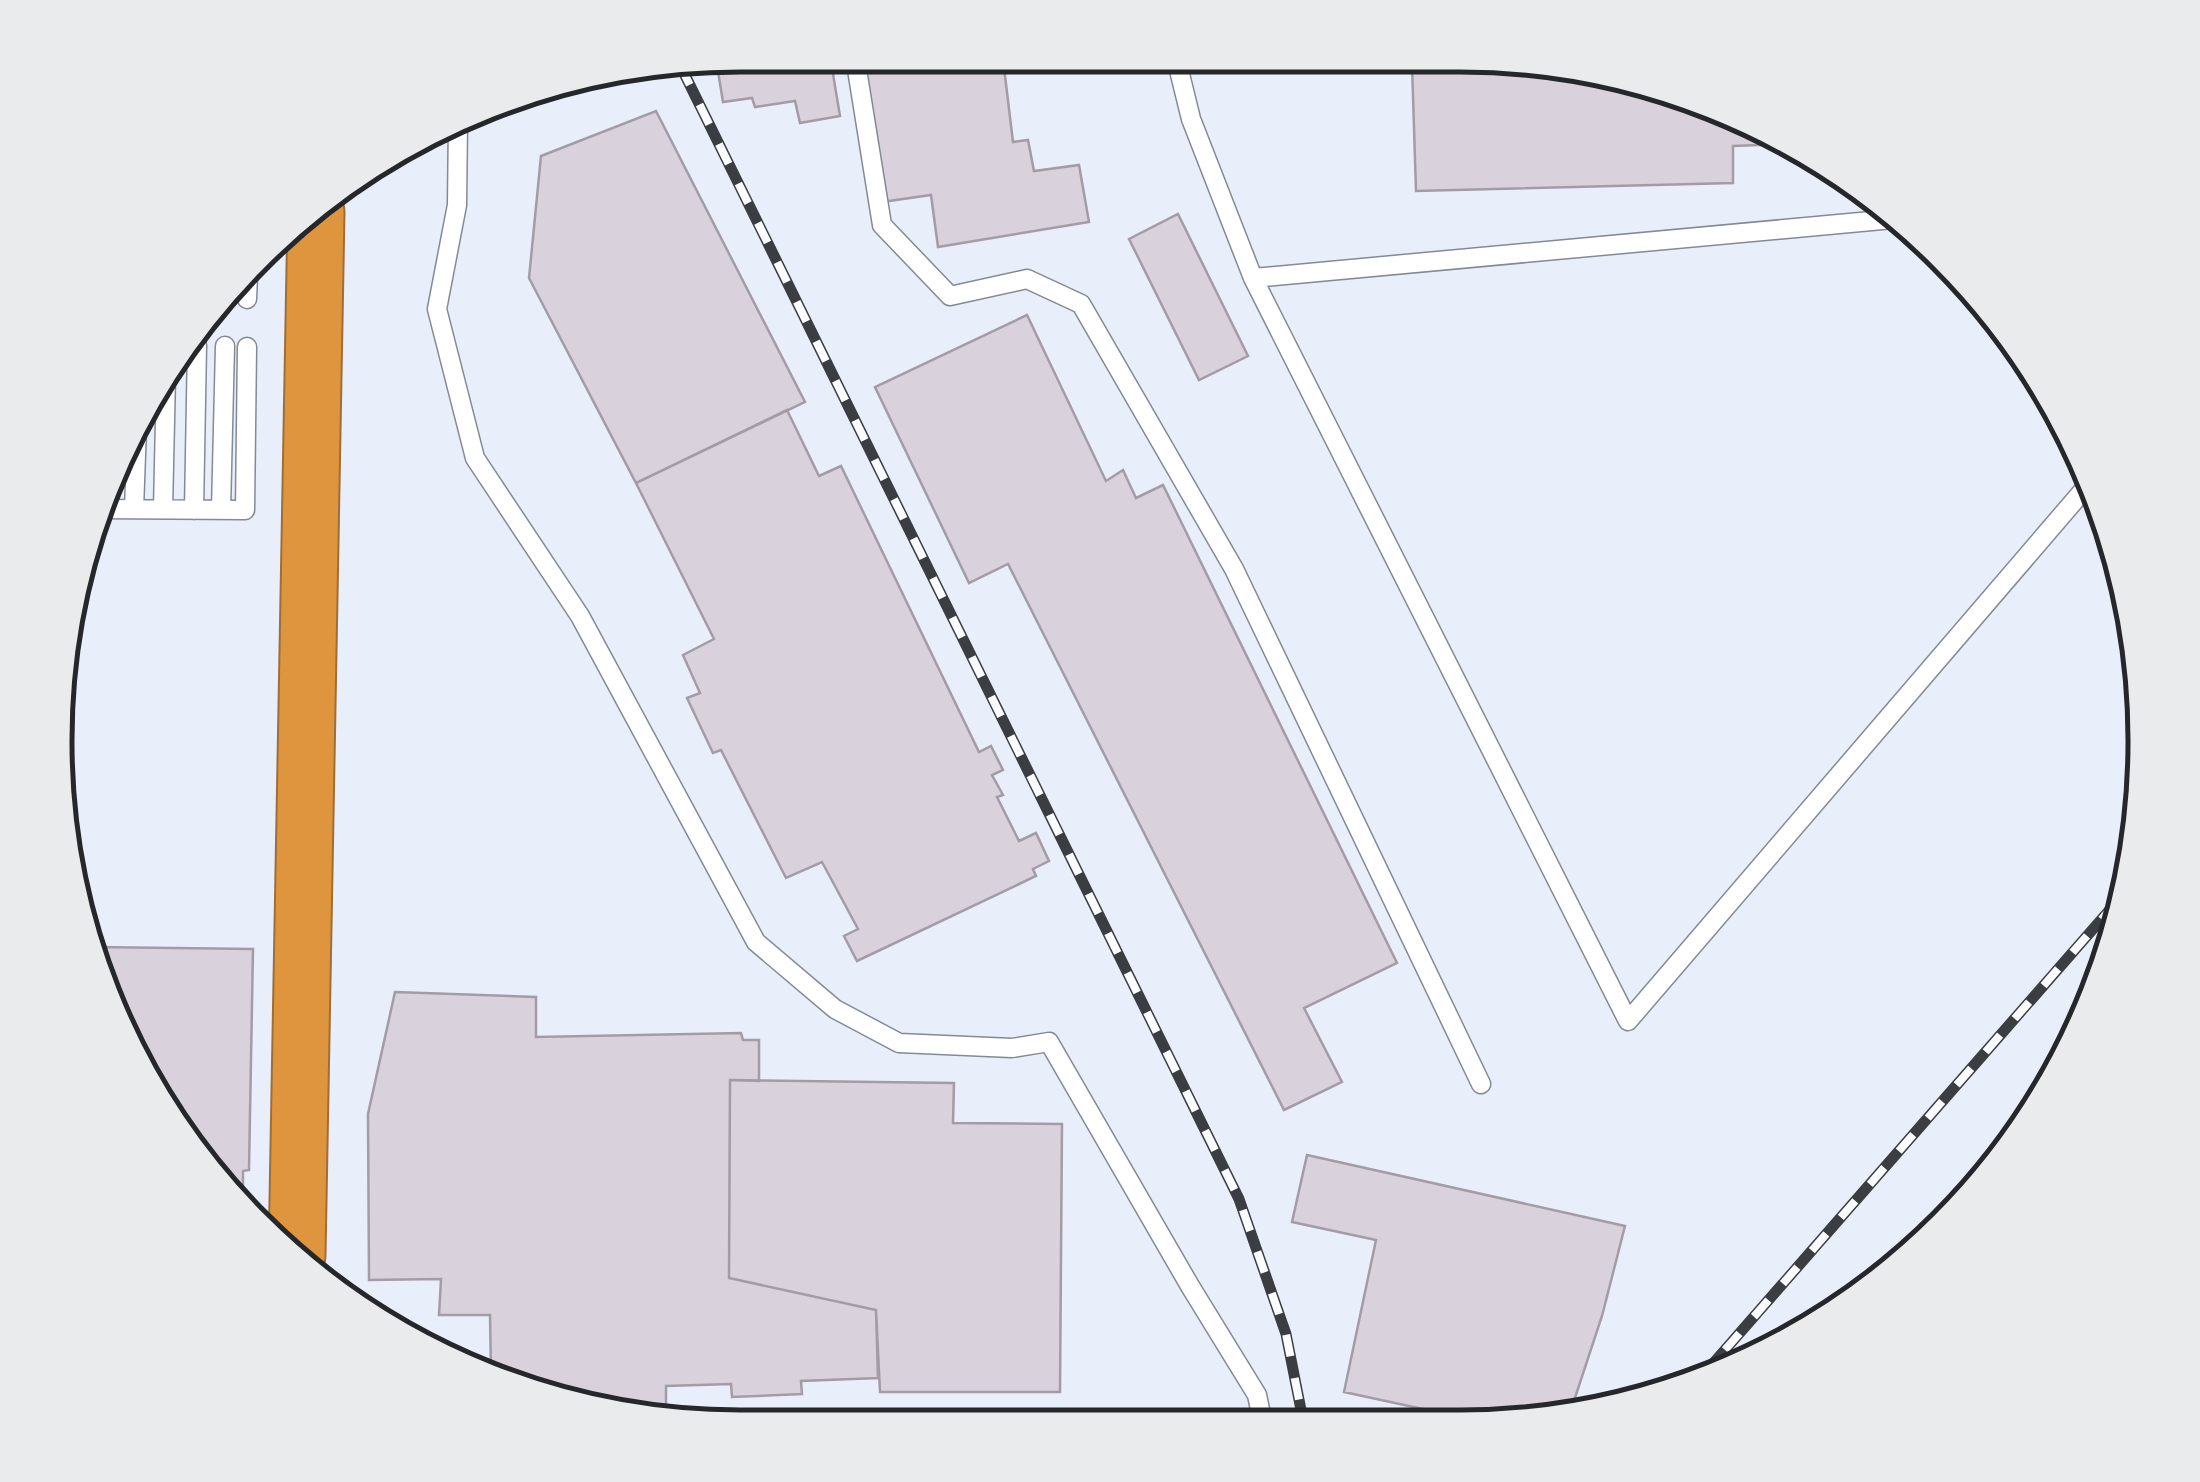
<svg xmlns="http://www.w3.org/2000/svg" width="2200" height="1482" font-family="'Nunito Sans',sans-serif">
  <rect width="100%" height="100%" fill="#e9effa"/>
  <path fill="#d9d1dc" stroke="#a39ca6" stroke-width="2.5" d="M 741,55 L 830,56 L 840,116 L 800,123 L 795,101 L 755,107 L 752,98 L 723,102 L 716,59 Z
    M 864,57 L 1003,59 L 1013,142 L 1028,140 L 1034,171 L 1079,165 L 1089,222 L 938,247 L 931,195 L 882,202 Z
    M 1412,65 L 1592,68 L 1763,126 L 1789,144 L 1733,146 L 1733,183 L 1416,191 Z
    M 656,111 L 805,402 L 636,483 L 529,278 L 541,156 Z
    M 1178,214 L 1248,356 L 1199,380 L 1129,239 Z
    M 1027,315 L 1106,481 L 1123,470 L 1136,498 L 1163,485 L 1397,963 L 1304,1008 L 1342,1082 L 1284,1110 L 1008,564 L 969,583 L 875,387 Z
    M 787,410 L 819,476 L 841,466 L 979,752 L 991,746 L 1003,770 L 992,775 L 1003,795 L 997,797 L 1019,841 L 1036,833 L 1049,861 L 1033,869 L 1036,876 L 857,961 L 844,936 L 858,929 L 822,862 L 786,878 L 721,750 L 713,753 L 687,698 L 700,693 L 683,655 L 714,639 L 636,483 Z
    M 95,947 L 253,949 L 249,1170 L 243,1171 L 243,1209 L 147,1083 Z
    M 395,992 L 536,997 L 536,1037 L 741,1033 L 743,1040 L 759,1040 L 759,1081 L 730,1080 L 729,1278 L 876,1310 L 878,1378 L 801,1381 L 802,1394 L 732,1397 L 731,1384 L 666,1386 L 666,1415 L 608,1414 L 491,1374 L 490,1315 L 439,1315 L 441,1279 L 369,1280 L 368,1114 Z
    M 730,1080 L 954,1083 L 953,1123 L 1062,1124 L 1060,1392 L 880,1392 L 876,1310 L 729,1278 Z
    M 1307,1155 L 1625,1226 L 1602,1316 L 1569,1416 L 1492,1424 L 1344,1392 L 1376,1240 L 1292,1222 Z"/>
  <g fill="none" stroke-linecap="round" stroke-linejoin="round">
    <defs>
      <path id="service" d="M 855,57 L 882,225 L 950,296 L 1027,279 L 1081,304 L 1234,569 L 1481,1084
        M 1177,62 L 1191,119 L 1253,278 L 1628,1021 L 2093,479
        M 458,122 L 457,205 L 437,309 L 475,458 L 580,616 L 756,942 L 835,1009 L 899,1043 L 1012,1048 L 1049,1042 L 1190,1286 L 1257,1395 L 1263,1424
        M 1253,278 L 1893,219
        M 226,299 L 226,296
        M 247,299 L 248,275
        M 100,509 L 245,510 L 247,347
        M 109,509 L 110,474
        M 134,509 L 137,428
        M 163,509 L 166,376
        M 194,510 L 197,345
        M 221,510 L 225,346
        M 1939,1230 L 1965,1200"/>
      <path id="motorway" d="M 297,1256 L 316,212"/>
    </defs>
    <use href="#service" stroke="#848a94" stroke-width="21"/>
    <use href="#motorway" stroke="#9e6e37" stroke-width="59"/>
    <use href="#service" stroke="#fff" stroke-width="18"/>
    <use href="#motorway" stroke="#df953d" stroke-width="55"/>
    <defs>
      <path id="rail" d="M 680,65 L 1239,1199 L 1286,1334 L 1304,1425
        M 1696,1383 L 2128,889"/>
    </defs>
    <use href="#rail" stroke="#3a3d41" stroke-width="11"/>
    <use href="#rail" stroke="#fbfcfe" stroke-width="8" stroke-dasharray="22" stroke-linecap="butt"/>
  </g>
  <path d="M0 0H2200V1482H0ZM740 72H1460A668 668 0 0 1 2128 740V742A668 668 0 0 1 1460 1410H740A668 668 0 0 1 72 742V740A668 668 0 0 1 740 72Z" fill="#eaebed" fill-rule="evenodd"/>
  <path fill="none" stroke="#25272b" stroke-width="5" d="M740 72H1460A668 668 0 0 1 2128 740V742A668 668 0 0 1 1460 1410H740A668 668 0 0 1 72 742V740A668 668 0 0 1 740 72Z"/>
</svg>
